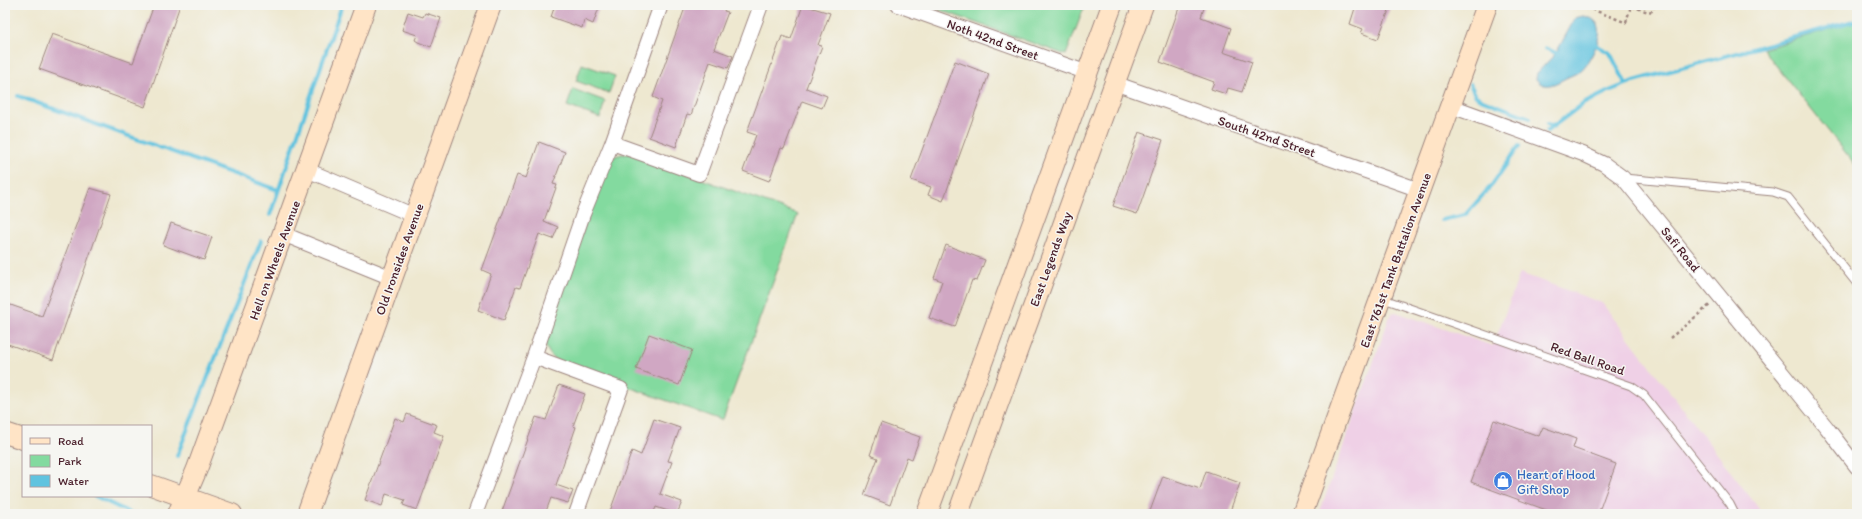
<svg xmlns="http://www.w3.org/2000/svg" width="1862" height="519" font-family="Itim,sans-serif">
  <rect width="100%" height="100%" fill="#f6f6f2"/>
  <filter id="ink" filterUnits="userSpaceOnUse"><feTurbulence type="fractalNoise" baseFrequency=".025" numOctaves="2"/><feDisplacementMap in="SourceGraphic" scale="8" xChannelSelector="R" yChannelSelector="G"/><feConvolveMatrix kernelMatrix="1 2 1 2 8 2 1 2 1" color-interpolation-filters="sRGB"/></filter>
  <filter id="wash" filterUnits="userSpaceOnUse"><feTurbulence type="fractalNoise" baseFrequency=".012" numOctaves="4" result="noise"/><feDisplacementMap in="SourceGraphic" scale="16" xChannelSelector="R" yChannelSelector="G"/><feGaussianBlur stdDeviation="0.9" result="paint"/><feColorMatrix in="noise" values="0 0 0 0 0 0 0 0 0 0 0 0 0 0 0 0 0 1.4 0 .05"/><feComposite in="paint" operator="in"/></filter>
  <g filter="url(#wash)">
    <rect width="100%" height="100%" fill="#eee8d0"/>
    <path fill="#efd0e6" d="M 1520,273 L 1602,303 L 1763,514 L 1319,514 L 1391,313 L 1396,312 L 1493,346 Z"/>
    <path fill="#83da9f" stroke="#667c65" d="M 926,5 L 1085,5 L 1066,55 Z
      M 1857,21 L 1857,167 L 1763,49 Z
      M 582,64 L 615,76 L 609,93 L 576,81 Z
      M 573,89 L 605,101 L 600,118 L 567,106 Z
      M 622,154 L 632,154 L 798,214 L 723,419 L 721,420 L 561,363 C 551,358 547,351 544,341 L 606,165 L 612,157 Z"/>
    <path fill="#60c3df" stroke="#557185" d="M 1583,16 C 1589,17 1595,19 1598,25 C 1604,35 1589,65 1580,71 C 1576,74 1570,76 1566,78 C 1556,83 1545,91 1536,79 L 1537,73 L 1556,53 L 1575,18 Z"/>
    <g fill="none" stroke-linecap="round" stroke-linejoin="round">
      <path stroke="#60c3df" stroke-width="4" d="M 1596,45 L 1610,53 L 1626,84
        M 1545,48 L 1556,53
        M 1470,84 L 1476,96 L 1483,100 L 1530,118
        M 18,96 L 278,190
        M 1547,124 L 1554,126
        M 1547,131 L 1583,104 L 1609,91 L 1634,81 L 1857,20
        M 270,215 L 342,5
        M 1442,220 L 1465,215 L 1492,185 L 1519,146
        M 177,456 L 261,241
        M 95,496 L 132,514"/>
    </g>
    <g id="blocks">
      <path fill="#d0a7c3" d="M 154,5 L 180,5 L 145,107 L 39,69 L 52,34 L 133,63 Z
        M 555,5 L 600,5 L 593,24 L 584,20 L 582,28 L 551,17 Z
        M 686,5 L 726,5 L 724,11 L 728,12 L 714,49 L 733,56 L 728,68 L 710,62 L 691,115 L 687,114 L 676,147 L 649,137 L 662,101 L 653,97 Z
        M 803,5 L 830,13 L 818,45 L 822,46 L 806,88 L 827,96 L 822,108 L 802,101 L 784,149 L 781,148 L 769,181 L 743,171 L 756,135 L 747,132 L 782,36 L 791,39 Z
        M 1180,5 L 1205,5 L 1201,17 L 1231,28 L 1223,52 L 1252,62 L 1242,92 L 1228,88 L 1226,94 L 1211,89 L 1214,82 L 1160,62 Z
        M 1356,5 L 1391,5 L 1378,39 L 1361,33 L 1363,29 L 1350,24 Z
        M 408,12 L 423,17 L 425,13 L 441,18 L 431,47 L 418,42 L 415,40 L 417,35 L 402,30 Z
        M 955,61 L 989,74 L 943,201 L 928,195 L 931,187 L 911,180 Z
        M 1139,132 L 1163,140 L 1137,214 L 1113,206 Z
        M 539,142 L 565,152 L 553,184 L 557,185 L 544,221 L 558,227 L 553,239 L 539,234 L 520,288 L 516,287 L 504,320 L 478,310 L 491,274 L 482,270 L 517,175 L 526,178 Z
        M 90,188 L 111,194 L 53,360 L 5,343 L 5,303 L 42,316 Z
        M 171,223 L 212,237 L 204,260 L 163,245 Z
        M 946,245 L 985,260 L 977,281 L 972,280 L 955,327 L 929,318 L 942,281 L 934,278 Z
        M 649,334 L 692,350 L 679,385 L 636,369 Z
        M 559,385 L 585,394 L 573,426 L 576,427 L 556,485 L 573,491 L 568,503 L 551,498 L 545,514 L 501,514 L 536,417 L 546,420 Z
        M 407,414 L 437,425 L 434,432 L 444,436 L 417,510 L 403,505 L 405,500 L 386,494 L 382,506 L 365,500 L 395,418 L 404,422 Z
        M 654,419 L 680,428 L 668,461 L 672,462 L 660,494 L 682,502 L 677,514 L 656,507 L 653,514 L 609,514 L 632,451 L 641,455 Z
        M 1494,420 L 1539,436 L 1543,427 L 1576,439 L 1573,448 L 1616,464 L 1598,514 L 1557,514 L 1471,482 Z
        M 881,423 L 920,437 L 912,459 L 907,457 L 890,505 L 864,495 L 878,458 L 870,455 Z
        M 1206,471 L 1240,483 L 1229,514 L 1149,514 L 1163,476 L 1200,489 Z"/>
    </g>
  </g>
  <g filter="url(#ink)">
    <use href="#blocks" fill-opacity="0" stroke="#9c847e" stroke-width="1"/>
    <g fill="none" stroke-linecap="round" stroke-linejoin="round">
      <defs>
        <path id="lane" d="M 1624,178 L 1773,192 L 1788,197 L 1857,284
          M 1381,298 L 1631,386 L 1644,395 L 1730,504 L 1735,514"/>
        <path id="street" d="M 898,5 L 1088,73
          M 1114,83 L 1420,190
          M 1451,106 L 1583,154 L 1604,164 L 1623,178 L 1827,428 L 1857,467
          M 612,143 L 699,174 L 761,5
          M 307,170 L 415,216
          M 283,234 L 392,278
          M 534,357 L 621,389 L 576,514
          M 475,514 L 534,357 L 583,214 L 612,143 L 661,5"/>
        <path id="secondary" d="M 5,433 L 23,439
          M 151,485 L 232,514
          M 178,514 L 197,469 L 366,5
          M 307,514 L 491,5
          M 927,514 L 1112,5
          M 958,514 L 1143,5
          M 1302,514 L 1487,5"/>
      </defs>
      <use href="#lane" stroke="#9c847e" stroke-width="9"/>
      <use href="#street" stroke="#9c847e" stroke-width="16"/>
      <use href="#secondary" stroke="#9c847e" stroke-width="22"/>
      <path stroke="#9c847e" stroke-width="2.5" stroke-dasharray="3 3" stroke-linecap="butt" d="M 1581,5 L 1627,23
        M 1626,22 L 1631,6 L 1648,12 L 1652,11 L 1655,5
        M 1670,338 L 1711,304"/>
      <use href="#lane" stroke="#fff" stroke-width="7"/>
      <use href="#street" stroke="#fff" stroke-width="14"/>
      <use href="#secondary" stroke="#ffe4c6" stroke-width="20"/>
    </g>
  </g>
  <defs>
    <symbol id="shop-disc" viewBox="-11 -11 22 22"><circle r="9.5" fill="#3f7fe0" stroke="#f6f6f2"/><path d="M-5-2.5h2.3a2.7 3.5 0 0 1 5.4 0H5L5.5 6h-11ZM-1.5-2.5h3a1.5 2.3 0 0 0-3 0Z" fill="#fff"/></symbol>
  </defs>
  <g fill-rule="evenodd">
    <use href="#shop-disc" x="1492" y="470" width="22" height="22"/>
  </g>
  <g text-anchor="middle" stroke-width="3" stroke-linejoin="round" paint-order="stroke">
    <g font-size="13" fill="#4a1f2b" stroke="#f6f6f2">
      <text transform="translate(993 39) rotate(20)" y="5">Noth 42nd Street</text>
      <text transform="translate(1267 136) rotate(19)" y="5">South 42nd Street</text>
      <text transform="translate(1681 249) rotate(51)" y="5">Safi Road</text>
      <text transform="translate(399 259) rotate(-70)" y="5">Old Ironsides Avenue</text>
      <text transform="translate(1050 259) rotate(-70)" y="5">East Legends Way</text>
      <text transform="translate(274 260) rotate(-70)" y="5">Hell on Wheels Avenue</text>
      <text transform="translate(1395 260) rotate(-70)" y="5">East 761st Tank Battalion Avenue</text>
      <text transform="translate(1588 358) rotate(19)" y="5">Red Ball Road</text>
    </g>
    <g font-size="13" fill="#366cbe" stroke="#f6f6f2" text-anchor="start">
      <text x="1517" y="479">Heart of Hood<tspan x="1517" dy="15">Gift Shop</tspan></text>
    </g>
  </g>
  <rect width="1862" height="519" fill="none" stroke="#f6f6f2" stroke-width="20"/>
  <rect x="22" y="425" width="130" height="72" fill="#f6f6f2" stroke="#b1a0a2"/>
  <rect x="30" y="438" width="20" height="6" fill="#ffe4c6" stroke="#b1a0a2"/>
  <text x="58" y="445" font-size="12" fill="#4a1f2b">Road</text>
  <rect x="30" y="455" width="20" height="12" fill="#83da9f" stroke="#b1a0a2"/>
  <text x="58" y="465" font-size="12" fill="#4a1f2b">Park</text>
  <rect x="30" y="475" width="20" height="12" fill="#60c3df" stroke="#b1a0a2"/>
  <text x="58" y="485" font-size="12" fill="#4a1f2b">Water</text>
</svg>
